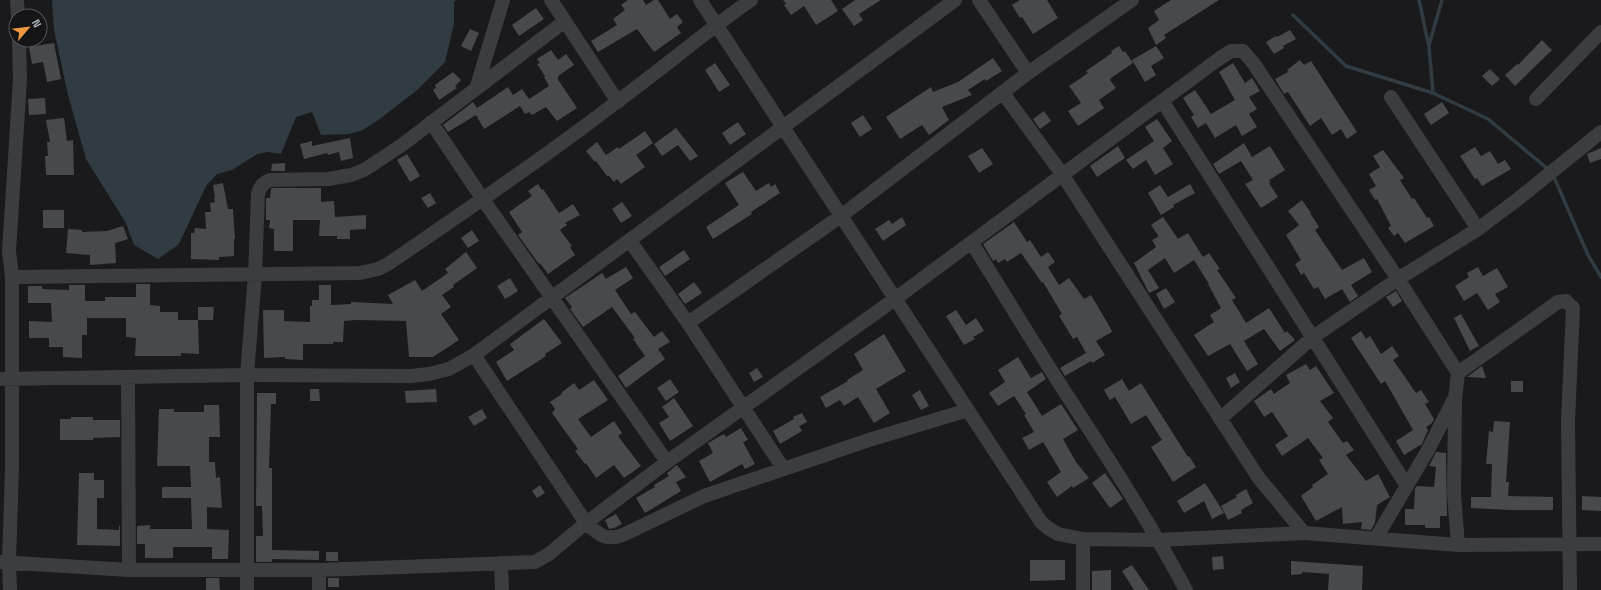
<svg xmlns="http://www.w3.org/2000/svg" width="1601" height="590" font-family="'Space Grotesk',sans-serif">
  <rect width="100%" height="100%" fill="#1a1a1c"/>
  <path fill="#303c41" d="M 52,0 L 456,0 L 454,2 L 454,24 L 445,62 L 416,91 L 377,121 L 361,131 L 348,134 L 321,135 L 312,112 L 296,117 L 281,154 L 267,152 L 257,154 L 232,170 L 217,174 L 206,186 L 179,244 L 158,259 L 134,245 L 126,223 L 86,159 L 68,95 L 54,30 Z"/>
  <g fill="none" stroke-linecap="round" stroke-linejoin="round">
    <path stroke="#303c41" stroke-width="3.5" d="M 1419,0 L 1429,47 L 1433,93 L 1488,119 L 1549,170
      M 1293,15 L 1346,66 L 1433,93
      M 1429,45 L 1442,0
      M 1553,175 L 1588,255 L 1601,277"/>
  </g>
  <path fill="#47494c" d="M 628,0 L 643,0 L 646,5 L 654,0 L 658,0 L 670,19 L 677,14 L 683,22 L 677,27 L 681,33 L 654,52 L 637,29 L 598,52 L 591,41 L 617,25 L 613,19 L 625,10 L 621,5 Z
    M 783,0 L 831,0 L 838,11 L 816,25 L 804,6 L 791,15 L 784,5 L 786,4 Z
    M 855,0 L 881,0 L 859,14 L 863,20 L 854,26 L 842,9 Z
    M 1020,0 L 1047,0 L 1058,18 L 1033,34 L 1022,17 L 1020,18 L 1012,5 Z
    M 1171,0 L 1219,0 L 1164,35 L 1166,38 L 1156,45 L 1148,28 L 1159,20 L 1154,11 Z
    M 536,8 L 544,19 L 519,36 L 512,25 Z
    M 470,29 L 479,33 L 471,51 L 461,46 Z
    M 1290,30 L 1296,39 L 1283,46 L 1284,48 L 1274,54 L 1266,42 L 1276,36 L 1277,37 Z
    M 1542,40 L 1552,50 L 1515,86 L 1505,75 L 1517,64 L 1518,65 Z
    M 54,43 L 61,79 L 47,82 L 43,62 L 32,64 L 29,47 Z
    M 1119,46 L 1123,52 L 1125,51 L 1133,63 L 1111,78 L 1110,80 L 1116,88 L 1099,100 L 1104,108 L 1078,126 L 1068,111 L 1081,103 L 1069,86 L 1088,73 L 1086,71 L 1112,53 L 1111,51 Z
    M 1156,46 L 1164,58 L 1151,66 L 1156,75 L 1145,82 L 1132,60 Z
    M 551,50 L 558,60 L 566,54 L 574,65 L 558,76 L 559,77 L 557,78 L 577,108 L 557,121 L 546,107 L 532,115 L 529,112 L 525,114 L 520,106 L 484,129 L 476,115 L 448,132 L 443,125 L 473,102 L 477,108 L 508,87 L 513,95 L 522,89 L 529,99 L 549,86 L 544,77 L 545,76 L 537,64 L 540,63 L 537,59 Z
    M 993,58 L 1002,71 L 986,81 L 985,79 L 968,90 L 972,95 L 942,107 L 949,120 L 929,135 L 922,125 L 900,139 L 886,117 L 931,87 L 933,92 L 958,82 Z
    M 1300,60 L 1304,65 L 1311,61 L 1357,132 L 1347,139 L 1341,129 L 1332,135 L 1321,118 L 1310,126 L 1288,92 L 1284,94 L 1275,79 L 1288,72 L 1287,70 Z
    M 715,63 L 730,85 L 719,92 L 705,70 Z
    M 1233,63 L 1245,83 L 1252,78 L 1260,91 L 1249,97 L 1257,109 L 1249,114 L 1257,127 L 1242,136 L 1236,125 L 1215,138 L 1206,123 L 1198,128 L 1191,117 L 1194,115 L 1183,98 L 1195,90 L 1211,114 L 1235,100 L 1219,72 Z
    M 1490,69 L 1500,79 L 1492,86 L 1482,76 Z
    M 453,72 L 461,80 L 455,86 L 457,88 L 439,100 L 433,90 L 436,88 L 435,85 Z
    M 45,98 L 46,114 L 29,115 L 28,99 Z
    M 1442,102 L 1449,113 L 1431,125 L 1424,114 Z
    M 1044,111 L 1051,121 L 1040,129 L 1033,119 Z
    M 863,115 L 872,129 L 860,137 L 851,123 Z
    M 64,118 L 67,141 L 73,140 L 74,175 L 46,175 L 45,156 L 48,156 L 47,142 L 50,142 L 46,120 Z
    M 1157,119 L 1172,141 L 1163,148 L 1173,164 L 1155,175 L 1146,160 L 1133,169 L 1126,160 L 1154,141 L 1145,127 Z
    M 738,122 L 746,134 L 730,145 L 722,133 Z
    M 676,128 L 698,156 L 690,161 L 678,145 L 662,156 L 654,144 Z
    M 645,131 L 653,143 L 636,155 L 645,167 L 621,184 L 617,179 L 614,182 L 609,176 L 607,176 L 596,161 L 595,162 L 586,151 L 597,142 L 606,155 L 618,147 L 619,149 Z
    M 350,138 L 353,158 L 341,161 L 339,152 L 328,155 L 327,153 L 304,159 L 300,144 L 312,141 L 312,146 Z
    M 1244,143 L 1252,157 L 1270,146 L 1285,170 L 1269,180 L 1271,182 L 1269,183 L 1278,197 L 1261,208 L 1245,184 L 1253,180 L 1241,161 L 1219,174 L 1213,164 Z
    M 1118,146 L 1125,158 L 1097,177 L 1090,166 Z
    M 1475,147 L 1481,156 L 1490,151 L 1498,164 L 1505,160 L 1511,169 L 1482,186 L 1477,178 L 1475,179 L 1460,156 Z
    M 982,148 L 993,164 L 979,173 L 968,156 Z
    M 1601,148 L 1601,159 L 1590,163 L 1587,154 Z
    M 1383,150 L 1404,178 L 1400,180 L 1412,199 L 1414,198 L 1427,218 L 1429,217 L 1434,226 L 1405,243 L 1398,233 L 1394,236 L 1388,228 L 1391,226 L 1377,199 L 1375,200 L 1369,190 L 1376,186 L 1369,174 L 1380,167 L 1373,156 Z
    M 407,154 L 420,176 L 410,182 L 397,160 Z
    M 285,163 L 285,171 L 271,171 L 272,164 Z
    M 743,172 L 756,191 L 769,183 L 771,187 L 775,184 L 780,193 L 751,212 L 752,214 L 713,239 L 706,227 L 739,205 L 725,183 Z
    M 223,183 L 228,209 L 233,209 L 235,239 L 234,239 L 234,256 L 219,257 L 219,260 L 191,259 L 191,233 L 194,233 L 195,228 L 206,229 L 205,212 L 211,212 L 210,203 L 215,202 L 214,198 L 215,198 L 213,185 Z
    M 538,184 L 542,190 L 543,189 L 559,213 L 573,204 L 580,215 L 565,223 L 567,225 L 560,230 L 572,246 L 570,247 L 575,255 L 548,274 L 540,263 L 539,264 L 518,235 L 522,232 L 509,212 L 532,196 L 528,191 Z
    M 1190,184 L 1195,193 L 1173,205 L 1174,207 L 1161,215 L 1148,193 L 1160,185 L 1168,197 Z
    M 272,188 L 321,188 L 321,202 L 334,201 L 335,217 L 366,215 L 366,229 L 350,230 L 350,239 L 337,239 L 337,236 L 319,236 L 320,220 L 293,220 L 293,251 L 274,251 L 274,229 L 269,228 L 270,220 L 266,220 L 266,198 L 270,198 L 271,189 Z
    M 430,193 L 436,203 L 428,208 L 421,198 Z
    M 1302,200 L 1311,213 L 1310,213 L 1319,227 L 1315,230 L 1342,270 L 1364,258 L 1372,272 L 1351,285 L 1358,296 L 1350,302 L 1342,289 L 1325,299 L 1318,287 L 1314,289 L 1304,273 L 1301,275 L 1295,264 L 1301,260 L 1286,235 L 1299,225 L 1288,211 Z
    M 622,202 L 632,216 L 621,223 L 612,209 Z
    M 43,210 L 64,210 L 64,228 L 43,228 Z
    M 902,217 L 906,225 L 883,241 L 875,229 L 889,220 L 892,224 Z
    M 1163,217 L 1178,239 L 1188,233 L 1203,257 L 1209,253 L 1220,269 L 1217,270 L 1236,298 L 1232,300 L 1246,323 L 1269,308 L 1285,333 L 1287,331 L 1295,340 L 1280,351 L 1264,329 L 1244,341 L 1258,364 L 1247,371 L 1230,344 L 1208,356 L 1194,335 L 1214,322 L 1210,315 L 1221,308 L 1208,284 L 1209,284 L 1194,260 L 1174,273 L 1165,258 L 1148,270 L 1159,288 L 1149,293 L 1134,263 L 1156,247 L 1152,240 L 1158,237 L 1158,235 L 1151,225 Z
    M 1014,222 L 1027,242 L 1030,240 L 1041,257 L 1048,252 L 1055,262 L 1048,267 L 1059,285 L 1069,278 L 1084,299 L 1091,295 L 1111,329 L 1112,332 L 1096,341 L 1105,355 L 1092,363 L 1091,361 L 1065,376 L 1060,368 L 1086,353 L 1077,337 L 1073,339 L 1064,324 L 1059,316 L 1062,314 L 1043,282 L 1042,283 L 1021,253 L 1007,262 L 1005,259 L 998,263 L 996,259 L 993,261 L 983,244 Z
    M 123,226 L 128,239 L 115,243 L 116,263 L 90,265 L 90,255 L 66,253 L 68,229 L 82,230 L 82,232 L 107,231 Z
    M 472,230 L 479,241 L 468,248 L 461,238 Z
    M 684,250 L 690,259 L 665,276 L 659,267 Z
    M 466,252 L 477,268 L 453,285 L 454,287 L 442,295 L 451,307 L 441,314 L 459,340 L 433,357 L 409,357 L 406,321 L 356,320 L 344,321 L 343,342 L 333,342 L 333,344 L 303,344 L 303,360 L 285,359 L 285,357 L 264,358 L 263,310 L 284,310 L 284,321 L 310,322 L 310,306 L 312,306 L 312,300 L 319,300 L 319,285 L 331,285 L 331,305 L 351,304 L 351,302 L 393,304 L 388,295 L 415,280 L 422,291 L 448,273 L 445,269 Z
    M 626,267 L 633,278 L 615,290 L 631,314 L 635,312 L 654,337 L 662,331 L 670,342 L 658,349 L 665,359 L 626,388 L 618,376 L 645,356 L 633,339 L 635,338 L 612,307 L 583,327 L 570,309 L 572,307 L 565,298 L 602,273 L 606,279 Z
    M 1478,267 L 1483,276 L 1497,268 L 1508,287 L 1495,294 L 1500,302 L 1488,310 L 1477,293 L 1464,301 L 1455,286 L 1469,277 L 1467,273 Z
    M 510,278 L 518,291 L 505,299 L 497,286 Z
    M 694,282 L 702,293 L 685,304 L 678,294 Z
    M 136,284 L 150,284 L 150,305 L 160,306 L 160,312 L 178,312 L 178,320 L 198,320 L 199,354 L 181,353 L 181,356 L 135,356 L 136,338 L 126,337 L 126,318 L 87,318 L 87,335 L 82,335 L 82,358 L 63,357 L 63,347 L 49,347 L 49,338 L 29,338 L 29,321 L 52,322 L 51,303 L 28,303 L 28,286 L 42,286 L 42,289 L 69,290 L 69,285 L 85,285 L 85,301 L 105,301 L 105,297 L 136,297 Z
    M 1166,288 L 1175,302 L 1164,309 L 1156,294 Z
    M 1396,291 L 1402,301 L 1393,307 L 1386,297 Z
    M 198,307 L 214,307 L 213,320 L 198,320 Z
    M 956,310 L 966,325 L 976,318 L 984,331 L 973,337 L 975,339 L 964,345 L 946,316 Z
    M 1461,314 L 1479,346 L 1470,351 L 1454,318 Z
    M 544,319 L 562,343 L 545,354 L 546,356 L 537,362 L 507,381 L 496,362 L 514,350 L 510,344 Z
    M 1361,331 L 1366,339 L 1370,336 L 1381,354 L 1392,346 L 1399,356 L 1393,360 L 1416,393 L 1421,390 L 1429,402 L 1425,404 L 1434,419 L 1432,423 L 1426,427 L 1428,430 L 1422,444 L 1404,455 L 1396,441 L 1413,430 L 1385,381 L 1381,384 L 1351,338 Z
    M 884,334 L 906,371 L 876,389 L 890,413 L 874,423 L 858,397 L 844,406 L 840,400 L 826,408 L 820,397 L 848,381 L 847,380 L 863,370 L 854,354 Z
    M 1018,357 L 1031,378 L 1042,372 L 1046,379 L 1027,392 L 1042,416 L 1061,404 L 1078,430 L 1063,439 L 1076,462 L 1089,478 L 1073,488 L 1072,486 L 1057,497 L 1047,482 L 1061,472 L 1043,442 L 1029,450 L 1022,438 L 1034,432 L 1024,415 L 1026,414 L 1014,396 L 998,406 L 989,393 L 1005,382 L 998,370 Z
    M 1306,364 L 1310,370 L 1316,366 L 1334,393 L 1320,401 L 1333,418 L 1328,422 L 1343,443 L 1347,441 L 1354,450 L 1346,455 L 1366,481 L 1378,474 L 1390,497 L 1377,505 L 1375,523 L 1371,530 L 1361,529 L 1362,522 L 1343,524 L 1342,507 L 1316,521 L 1301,496 L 1313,487 L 1312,485 L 1328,474 L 1319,460 L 1323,458 L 1308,438 L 1282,456 L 1275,445 L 1288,436 L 1272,412 L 1264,417 L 1254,401 L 1271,389 L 1274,394 L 1290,383 L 1286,375 Z
    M 1482,366 L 1486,378 L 1467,377 Z
    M 757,368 L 763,377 L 754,382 L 749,373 Z
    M 1235,373 L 1240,382 L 1231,388 L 1226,378 Z
    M 670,379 L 679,392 L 666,401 L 657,388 Z
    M 1122,379 L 1129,391 L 1141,383 L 1188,457 L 1189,456 L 1196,467 L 1173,482 L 1151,447 L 1162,440 L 1146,415 L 1131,424 L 1115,397 L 1110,400 L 1104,390 Z
    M 594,380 L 608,400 L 578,419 L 591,437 L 614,421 L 622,433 L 618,436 L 641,466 L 624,478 L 614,465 L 596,478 L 586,463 L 585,464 L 575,451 L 578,449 L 552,413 L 555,409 L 550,402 L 562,394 L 561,393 L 574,383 L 579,390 Z
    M 1511,381 L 1523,381 L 1523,392 L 1511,392 Z
    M 310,389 L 319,389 L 320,401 L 310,401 Z
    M 436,389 L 437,402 L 406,403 L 405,391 Z
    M 920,390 L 929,406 L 921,410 L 912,395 Z
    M 257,393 L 276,393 L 276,404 L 271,404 L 269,468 L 272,468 L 272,550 L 319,551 L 319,560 L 272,559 L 272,562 L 256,562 L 256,536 L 263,536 L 262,506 L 256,506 Z
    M 674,398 L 693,426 L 670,441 L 659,423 L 669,417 L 662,407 Z
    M 204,405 L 219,405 L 220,437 L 209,437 L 209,462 L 215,462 L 216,478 L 220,477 L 222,508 L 207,507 L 207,529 L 229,530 L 228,559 L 212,559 L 212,547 L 173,547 L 173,558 L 145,558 L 145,544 L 137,544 L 137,526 L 150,525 L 150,529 L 192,529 L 191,498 L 162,498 L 162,487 L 191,487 L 190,466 L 157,466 L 159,409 L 174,409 L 174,412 L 204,412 Z
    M 482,409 L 487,418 L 474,426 L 468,417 Z
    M 802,413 L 807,422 L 799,426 L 802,431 L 780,444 L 773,431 L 794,419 L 793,417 Z
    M 71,417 L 93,417 L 93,420 L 120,420 L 120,437 L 93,438 L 93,440 L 60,440 L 60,419 L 71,419 Z
    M 1494,421 L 1510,422 L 1506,482 L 1509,482 L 1508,496 L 1553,497 L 1553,510 L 1510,510 L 1471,508 L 1471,497 L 1491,497 L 1492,464 L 1486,464 L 1489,431 L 1493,432 Z
    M 741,428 L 748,440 L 743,442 L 755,464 L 745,469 L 742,464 L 710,482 L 699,461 L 713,453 L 708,443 L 724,434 L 726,437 Z
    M 1436,452 L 1446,453 L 1447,516 L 1440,516 L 1440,528 L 1425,528 L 1425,525 L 1405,525 L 1405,509 L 1414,509 L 1415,488 L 1417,486 L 1434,487 L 1436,467 L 1429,466 Z
    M 677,465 L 686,477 L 676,482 L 681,491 L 645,513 L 636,498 L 655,487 L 654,485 L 669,476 L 667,473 Z
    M 79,473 L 94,473 L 94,480 L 104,480 L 104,498 L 97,498 L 97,529 L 119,530 L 119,526 L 120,526 L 120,546 L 77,545 Z
    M 1105,473 L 1123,499 L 1110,508 L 1092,483 Z
    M 1205,483 L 1224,513 L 1212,519 L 1204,501 L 1184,513 L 1177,501 Z
    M 540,485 L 545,493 L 537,498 L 532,491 Z
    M 1246,489 L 1253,503 L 1241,510 L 1242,513 L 1228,520 L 1221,506 L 1237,497 L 1236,495 Z
    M 1582,496 L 1601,497 L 1601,511 L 1582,510 Z
    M 616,514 L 622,524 L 614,528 L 609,529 L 605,520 Z
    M 326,552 L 338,552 L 338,561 L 326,561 Z
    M 1223,556 L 1224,569 L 1213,570 L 1212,557 Z
    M 1030,560 L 1065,560 L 1065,580 L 1030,581 Z
    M 1291,561 L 1363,566 L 1362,590 L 1328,590 L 1329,574 L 1302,572 L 1302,574 L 1291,575 Z
    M 1132,565 L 1149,590 L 1134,590 L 1122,571 Z
    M 1111,570 L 1111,590 L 1092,590 L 1092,571 Z
    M 206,578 L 219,578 L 220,590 L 206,590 Z
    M 328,578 L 339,578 L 339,587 L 328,587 Z"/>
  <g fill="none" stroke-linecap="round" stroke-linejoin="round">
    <path stroke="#3b3d41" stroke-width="14" d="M 17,0 L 18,16
      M 551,0 L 618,102
      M 700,0 L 1041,522 L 1048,528 L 1058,534 L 1083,539 L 1159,540 L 1304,533 L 1458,545 L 1601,544
      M 979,0 L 1028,73
      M 476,89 L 503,0
      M 1003,93 L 1062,174 L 1258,477 L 1304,533
      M 1391,97 L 1478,229
      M 1536,99 L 1601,32
      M 1163,102 L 1407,486
      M 431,122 L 482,198 L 667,462
      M 630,241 L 688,323 L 783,468
      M 972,243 C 1002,291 1032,341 1063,389 C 1106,455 1149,521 1186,590
      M 12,277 L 360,273 L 378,269 L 388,264 C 465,211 544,158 618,101 C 663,68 705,32 751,0
      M 688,323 L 841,216 L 1028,73 L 1132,0
      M 474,355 L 586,523 C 600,535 605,542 625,534 L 704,496 L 869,440 L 968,410
      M 1458,373 L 1558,302 L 1566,301 L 1573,308 L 1568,421 L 1570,590
      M 128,378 L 129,570
      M 0,379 L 247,375 L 411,376 L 429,374 L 449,369 L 474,355 L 955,0
      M 1220,419 L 1313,337 L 1398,279 L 1478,229 L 1518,199 L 1601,132
      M 1376,538 L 1428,450 L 1453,401
      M 1083,539 L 1083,590
      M 0,562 L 129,570 L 319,570 L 535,562 L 549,554 L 586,523 L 667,462 L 895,299 L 1220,58 L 1231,51 L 1243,51 L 1254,64 L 1398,279 L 1458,373 L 1455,399 L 1454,494 L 1458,545
      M 501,563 L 502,590
      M 10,590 L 9,562 L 12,469 L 12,277 L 9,251 L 20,80 L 19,40
      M 247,590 L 247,375 L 255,275 L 258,194 C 260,186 263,183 270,180 L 328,179 L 351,175 L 364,170 L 402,145 L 565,21
      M 319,590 L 319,570"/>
  </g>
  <g transform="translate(28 28) rotate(62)"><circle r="19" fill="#151517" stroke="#525559"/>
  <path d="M0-3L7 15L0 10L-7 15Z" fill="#f0983f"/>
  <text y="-6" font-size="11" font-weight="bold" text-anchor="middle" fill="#adb4bc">N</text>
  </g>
</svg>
